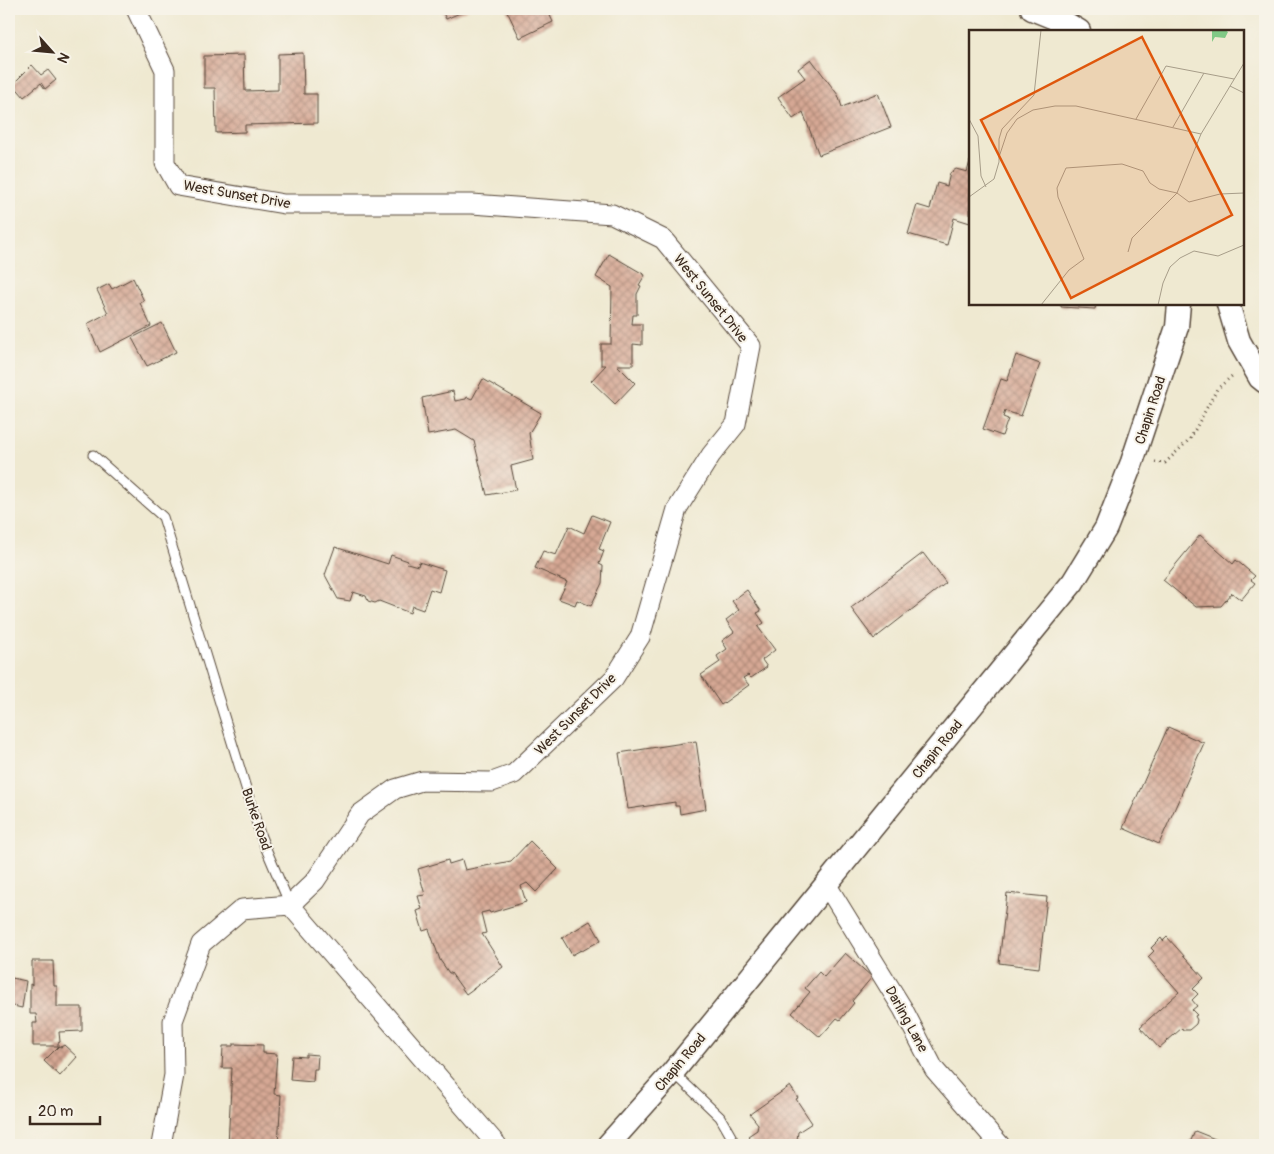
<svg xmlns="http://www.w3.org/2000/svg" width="1274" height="1154" font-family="Pangolin,sans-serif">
  <defs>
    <pattern id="building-cross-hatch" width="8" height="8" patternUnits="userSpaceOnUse" patternTransform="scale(1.25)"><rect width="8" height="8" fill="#d6a894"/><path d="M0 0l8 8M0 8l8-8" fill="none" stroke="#af8978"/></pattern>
  </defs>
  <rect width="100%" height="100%" fill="#f7f3e8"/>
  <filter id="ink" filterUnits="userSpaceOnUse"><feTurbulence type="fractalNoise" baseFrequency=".02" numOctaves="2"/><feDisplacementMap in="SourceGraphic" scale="10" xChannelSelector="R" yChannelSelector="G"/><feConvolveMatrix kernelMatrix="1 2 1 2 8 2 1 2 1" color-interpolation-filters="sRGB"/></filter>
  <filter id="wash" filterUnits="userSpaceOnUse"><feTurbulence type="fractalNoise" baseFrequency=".0096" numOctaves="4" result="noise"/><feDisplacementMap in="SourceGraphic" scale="20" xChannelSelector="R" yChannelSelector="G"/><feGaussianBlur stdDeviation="1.12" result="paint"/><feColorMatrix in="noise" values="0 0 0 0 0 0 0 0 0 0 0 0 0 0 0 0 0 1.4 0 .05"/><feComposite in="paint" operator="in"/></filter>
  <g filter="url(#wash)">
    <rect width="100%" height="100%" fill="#efe9d1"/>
    <g id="blocks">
      <path fill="url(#building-cross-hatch)" d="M 441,9 L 469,9 L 446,19 Z
        M 506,9 L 547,9 L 553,22 L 520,38 Z
        M 303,53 L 304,94 L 317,94 L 317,123 L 245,125 L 245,132 L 216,133 L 215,88 L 204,88 L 204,56 L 244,55 L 245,91 L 278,90 L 278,54 Z
        M 811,59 L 838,95 L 842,107 L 878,93 L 891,127 L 819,155 L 803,112 L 793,119 L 778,97 L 805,78 L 798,69 Z
        M 32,65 L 41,75 L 48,70 L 56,80 L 45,89 L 41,83 L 24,97 L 13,84 Z
        M 970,161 L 970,223 L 954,218 L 947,245 L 908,234 L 917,205 L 930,209 L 937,183 L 947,186 L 950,173 L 956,169 L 967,172 Z
        M 609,254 L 645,275 L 639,285 L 641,286 L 637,294 L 637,315 L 633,315 L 632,324 L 642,324 L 642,345 L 633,344 L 633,365 L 617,365 L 635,383 L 615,404 L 591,381 L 606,365 L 601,365 L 601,344 L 611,344 L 612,287 L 596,277 Z
        M 133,278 L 144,301 L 140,303 L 151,326 L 100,352 L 87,324 L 108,313 L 97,290 L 109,284 L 112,289 Z
        M 1061,304 L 1096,304 L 1095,309 L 1061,307 Z
        M 162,323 L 176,352 L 147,366 L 132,338 Z
        M 1016,355 L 1040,364 L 1021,416 L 1005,411 L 1003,417 L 1008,419 L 1002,436 L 983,429 L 1001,379 L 1007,381 Z
        M 483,379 L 541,413 L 529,433 L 533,460 L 511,466 L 516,490 L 487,495 L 474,441 L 456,430 L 428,435 L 422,398 L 453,391 L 455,401 L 466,399 L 467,397 L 472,399 Z
        M 592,515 L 610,522 L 599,549 L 604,551 L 599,564 L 603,566 L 602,583 L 591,606 L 577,600 L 575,605 L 559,599 L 567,582 L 535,568 L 543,551 L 556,555 L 569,526 L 584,533 Z
        M 1200,535 L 1233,564 L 1236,560 L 1255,576 L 1251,580 L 1255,583 L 1241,600 L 1232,593 L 1221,606 L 1196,607 L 1163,580 Z
        M 335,547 L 388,564 L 391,555 L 408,561 L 407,563 L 418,566 L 419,562 L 445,570 L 439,592 L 430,589 L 423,610 L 412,606 L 410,613 L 379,601 L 375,603 L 368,601 L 366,596 L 353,592 L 350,601 L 338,599 L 325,575 Z
        M 923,553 L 946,583 L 874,639 L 851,608 Z
        M 747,590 L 761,611 L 757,613 L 764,623 L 758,627 L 775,650 L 762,660 L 767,667 L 751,678 L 748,675 L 743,678 L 749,685 L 721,705 L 701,675 L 720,662 L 717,656 L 727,649 L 722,641 L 734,632 L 726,620 L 739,610 L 732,601 Z
        M 1168,727 L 1204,743 L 1159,844 L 1123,828 Z
        M 696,741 L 706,809 L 680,814 L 679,806 L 675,806 L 675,802 L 628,809 L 619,753 Z
        M 530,841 L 558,869 L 536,892 L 527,883 L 521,886 L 526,902 L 490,913 L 489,911 L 481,913 L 486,933 L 482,934 L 503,967 L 466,994 L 451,973 L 449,973 L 440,960 L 429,929 L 423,931 L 417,911 L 422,909 L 418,896 L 425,895 L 418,869 L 448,860 L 449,864 L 462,860 L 465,870 L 511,861 Z
        M 1007,893 L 1047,897 L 1039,968 L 999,963 Z
        M 590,921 L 601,940 L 582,951 L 581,950 L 572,955 L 562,938 Z
        M 1167,937 L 1204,978 L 1193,989 L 1198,994 L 1192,1000 L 1197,1006 L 1192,1010 L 1197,1015 L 1195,1016 L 1197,1020 L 1196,1024 L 1189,1030 L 1183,1030 L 1182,1028 L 1159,1048 L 1140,1027 L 1179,992 L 1148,957 L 1154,951 L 1151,948 L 1161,938 L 1163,941 Z
        M 845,953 L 872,977 L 852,1001 L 854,1003 L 840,1020 L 837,1018 L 820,1037 L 792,1013 L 810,992 L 805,988 L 819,972 L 824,977 Z
        M 32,961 L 53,961 L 54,986 L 57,986 L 57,1007 L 82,1007 L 82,1031 L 59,1032 L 60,1042 L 58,1043 L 58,1046 L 33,1046 L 33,1023 L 37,1023 L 36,1014 L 30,1014 L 30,984 L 32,985 Z
        M 12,978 L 26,981 L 22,1008 L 9,1005 Z
        M 233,1044 L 263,1045 L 263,1053 L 277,1054 L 274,1094 L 281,1095 L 278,1145 L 228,1145 L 232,1068 L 222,1068 L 223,1046 L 233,1046 Z
        M 64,1045 L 77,1057 L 60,1076 L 44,1061 L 59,1046 L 61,1047 Z
        M 306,1054 L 318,1055 L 317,1069 L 314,1069 L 313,1082 L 290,1080 L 292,1056 L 306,1057 Z
        M 790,1086 L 798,1098 L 796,1099 L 812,1123 L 798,1132 L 797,1140 L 800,1145 L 754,1145 L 748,1136 L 757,1130 L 758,1124 L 750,1114 Z
        M 1195,1131 L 1225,1143 L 1224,1145 L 1189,1145 Z"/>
    </g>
  </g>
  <g filter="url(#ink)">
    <use href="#blocks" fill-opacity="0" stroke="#564739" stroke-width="1"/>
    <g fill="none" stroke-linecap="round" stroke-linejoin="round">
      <defs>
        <path id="service" d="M 93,455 L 163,517 L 261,837 L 290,905
          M 673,1072 L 720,1117 L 736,1145"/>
        <path id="minor" d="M 136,9 L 165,70 L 165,163 L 178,186 L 284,204 L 472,204 L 612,214 L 663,239 L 751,346 L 736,424 L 711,455 L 677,509 L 640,637 L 614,678 L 514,774 L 492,782 L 422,781 L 395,789 L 360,814 L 315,881 L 290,905
          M 826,884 L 903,1009 L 934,1069 L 1000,1145
          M 290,905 L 497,1145
          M 161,1145 L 174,1075 L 173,1021 L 201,944 L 242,909 L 290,905"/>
        <path id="tertiary" d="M 1032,9 L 1064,22 L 1079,31
          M 1228,304 L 1239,341 L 1260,378 L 1265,382
          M 608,1145 L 673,1072 L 1073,582 L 1106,528 L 1132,462 L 1177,327 L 1179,304"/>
      </defs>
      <use href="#service" stroke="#564739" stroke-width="11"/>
      <use href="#minor" stroke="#564739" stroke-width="21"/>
      <use href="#tertiary" stroke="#564739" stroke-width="25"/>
      <path stroke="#564739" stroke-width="3" stroke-dasharray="1 4" stroke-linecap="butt" d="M 1155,462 L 1165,463 L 1190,439 L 1217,389 L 1232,376"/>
      <use href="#service" stroke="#fff" stroke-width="9"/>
      <use href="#minor" stroke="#fff" stroke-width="19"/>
      <use href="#tertiary" stroke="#fff" stroke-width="22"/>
    </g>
  </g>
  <g text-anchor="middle" stroke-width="4" stroke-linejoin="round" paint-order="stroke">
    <g font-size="14" fill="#3b2a1e" stroke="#f7f3e8">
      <text transform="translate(237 194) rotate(10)" y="5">West Sunset Drive</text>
      <text transform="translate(711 298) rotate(51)" y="5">West Sunset Drive</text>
      <text transform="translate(1150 410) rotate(-72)" y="5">Chapin Road</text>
      <text transform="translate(575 714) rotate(-45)" y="5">West Sunset Drive</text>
      <text transform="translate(937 749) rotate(-51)" y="5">Chapin Road</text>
      <text transform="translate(257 819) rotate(71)" y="5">Burke Road</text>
      <text transform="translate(907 1019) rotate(61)" y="5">Darling Lane</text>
      <text transform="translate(680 1062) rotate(-50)" y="5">Chapin Road</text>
    </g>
  </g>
  <g transform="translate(969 30)">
    <rect width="275" height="275" fill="#efe9d1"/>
    <path d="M 243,0 L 256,0 L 259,2 L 256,8 L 246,7 L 243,12 Z" fill="#80c985"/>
    <path fill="none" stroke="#a79d89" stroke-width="1" d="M 261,56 L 275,63M 0,89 L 9,106 L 12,146 L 17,157M 167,89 L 197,36 L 265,49M 204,97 L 235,43M 30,127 L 38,103 L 48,89 L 64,80 L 86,76 L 107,76 L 232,104M 208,163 L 220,172 L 251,164 L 275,163M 0,167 L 25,149 L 30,132 L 30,109 L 33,99 L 65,65 L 72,0M 159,222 L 163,208 L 208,163 L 232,104 L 275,33M 72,275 L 100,240 L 115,229 L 89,167 L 88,158 L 97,138 L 153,134 L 174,141 L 181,153 L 190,159 L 208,163M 189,275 L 194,253 L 201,237 L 211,228 L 225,221 L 249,226 L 275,215"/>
    <path fill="#df570d" fill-opacity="0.15" stroke="#df570d" stroke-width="2.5" d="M 173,7 L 263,185 L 102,268 L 12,90 Z"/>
    <rect width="275" height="275" fill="none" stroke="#3b2a1e" stroke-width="2.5"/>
  </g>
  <rect width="1274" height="1154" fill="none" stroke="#f7f3e8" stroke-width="30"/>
  <g transform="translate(52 52) rotate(117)" stroke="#f7f3e8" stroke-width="4" paint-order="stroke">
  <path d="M0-4L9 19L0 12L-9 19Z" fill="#3b2a1e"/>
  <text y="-8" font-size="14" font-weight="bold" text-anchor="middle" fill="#3b2a1e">N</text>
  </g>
  <path d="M30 1116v8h70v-8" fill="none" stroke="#3b2a1e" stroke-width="2.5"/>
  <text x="38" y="1116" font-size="15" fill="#3b2a1e" stroke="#f7f3e8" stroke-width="4" paint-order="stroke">20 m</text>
</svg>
